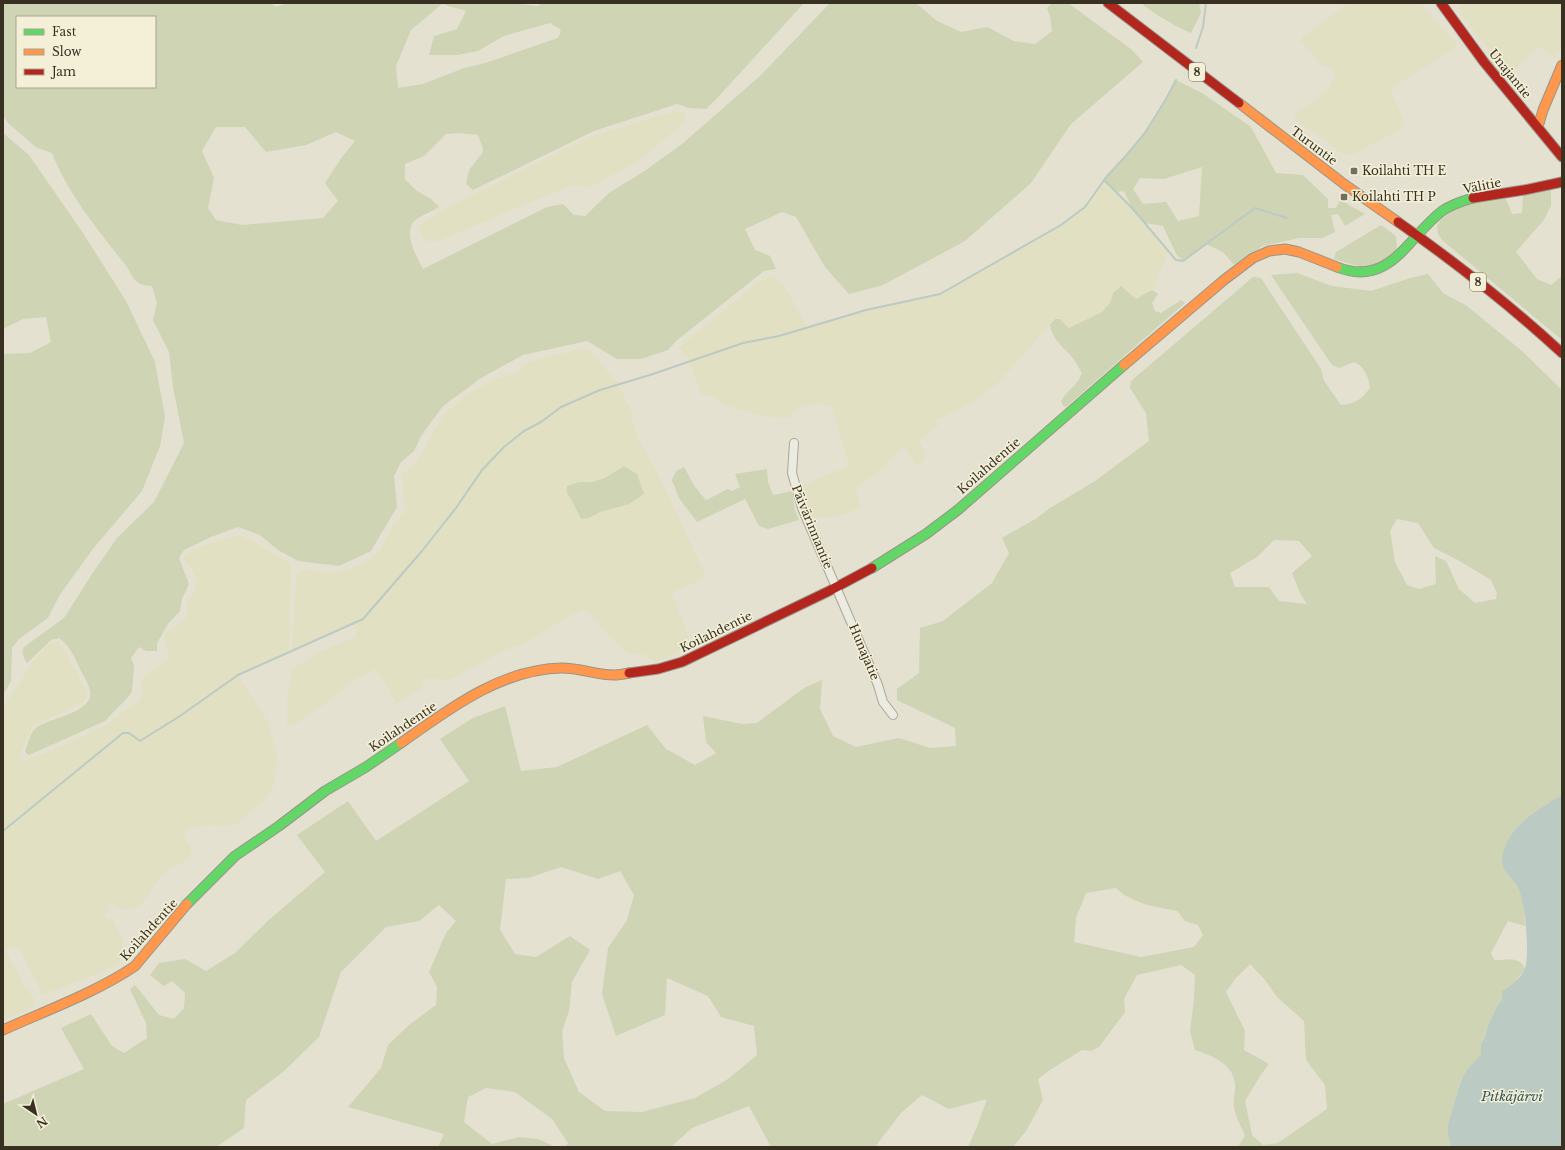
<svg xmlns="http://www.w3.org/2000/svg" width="1565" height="1150" font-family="'Libre Baskerville',serif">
  <rect width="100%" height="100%" fill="#e4e1d1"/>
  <path fill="#e2e0c3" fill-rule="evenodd" d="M 1349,3 L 1420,3 L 1456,43 L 1456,48 L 1393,87 L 1391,93 L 1405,122 L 1402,129 L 1351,155 L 1342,154 L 1320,136 L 1294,120 L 1295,114 L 1326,92 L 1335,75 L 1333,69 L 1321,65 L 1301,41 L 1302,37 Z
    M 1461,3 L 1562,3 L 1562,48 L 1554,57 L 1540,47 L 1536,49 L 1509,76 L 1464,18 L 1458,8 Z
    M 676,111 L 686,113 L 685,122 L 636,163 L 588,188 L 572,185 L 439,241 L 426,241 L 418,229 L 424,222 L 452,205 L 589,137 Z
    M 1104,180 L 1132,208 L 1169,251 L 1158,276 L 1155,287 L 1145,294 L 1136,299 L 1130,295 L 1113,293 L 1110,303 L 1102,312 L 1069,328 L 1060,319 L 1055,319 L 1000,381 L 975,401 L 937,420 L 939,425 L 919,440 L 926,456 L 923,462 L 916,465 L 903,446 L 879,472 L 856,487 L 860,504 L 859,508 L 837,517 L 811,518 L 802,485 L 849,466 L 832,407 L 820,403 L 796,409 L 790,418 L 770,417 L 739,410 L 721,403 L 712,396 L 702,396 L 689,361 L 679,347 L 761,280 L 771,275 L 783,283 L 808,328 L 866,310 L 940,294 L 1061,225 L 1085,207 Z
    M 583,348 L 591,351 L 618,384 L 633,415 L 631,418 L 638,437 L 664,486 L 705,573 L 702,579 L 672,593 L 691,643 L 671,656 L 655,661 L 641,654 L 629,653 L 619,646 L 585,609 L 559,622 L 524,644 L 504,650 L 451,679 L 444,680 L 429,678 L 423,681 L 422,688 L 397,703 L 392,697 L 387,685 L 376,669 L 353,681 L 326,703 L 293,725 L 287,726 L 287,702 L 292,668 L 304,662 L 318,652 L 354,638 L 357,631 L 352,624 L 292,650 L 296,581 L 297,574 L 306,569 L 317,572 L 337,573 L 364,563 L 379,552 L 394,524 L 405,510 L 401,475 L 417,462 L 441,418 L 466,394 L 497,379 L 517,372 L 528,362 ZM 624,466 L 629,504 L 600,512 L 589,518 L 567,494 L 579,482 L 592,482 L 605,478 Z
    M 239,535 L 254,541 L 273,554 L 291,563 L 289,651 L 238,675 L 268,722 L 277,753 L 275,783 L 267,797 L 237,824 L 227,827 L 212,825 L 201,826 L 185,830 L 185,837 L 192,853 L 187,861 L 168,869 L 161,876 L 143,903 L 132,909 L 117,909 L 111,901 L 105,918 L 112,919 L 123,940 L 121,958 L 117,966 L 43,995 L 18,947 L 5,949 L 26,988 L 35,1000 L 33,1007 L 3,1021 L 3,708 L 32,663 L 46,646 L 53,642 L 58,642 L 66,653 L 85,689 L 87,693 L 86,696 L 85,700 L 70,710 L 51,717 L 33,726 L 20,755 L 20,760 L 25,761 L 45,753 L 103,727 L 128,708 L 141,700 L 143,693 L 140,683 L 145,676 L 167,660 L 169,652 L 164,640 L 165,634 L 186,618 L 187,602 L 194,592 L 197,582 L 193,570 L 187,564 L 183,556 L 191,551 L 210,543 Z"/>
  <path fill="#cfd4b4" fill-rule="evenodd" d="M 3,3 L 270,3 L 276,7 L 288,3 L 512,3 L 537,6 L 543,3 L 804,3 L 720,95 L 706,109 L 689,108 L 677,104 L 594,131 L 473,190 L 466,184 L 469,170 L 483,152 L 483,149 L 478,135 L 459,133 L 446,134 L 424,156 L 405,164 L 405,179 L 417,191 L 431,199 L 439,207 C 433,211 418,217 414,221 C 403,235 417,256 423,269 L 547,207 L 563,204 L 574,215 L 585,216 L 609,193 L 646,170 L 682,144 L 760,76 L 830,3 L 916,3 L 937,21 L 961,32 L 987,27 L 1014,41 L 1035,44 L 1052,31 L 1050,16 L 1047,8 L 1052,3 L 1068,3 L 1131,49 L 1143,62 L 1071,124 L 1031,183 L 965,241 L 883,285 L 849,294 L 825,267 L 796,217 L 782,212 L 745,229 L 755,250 L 770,256 L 776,269 L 764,271 L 676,341 L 668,350 L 641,359 L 617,359 L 587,341 L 523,355 L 481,378 L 443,406 L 421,436 L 414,451 L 401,462 L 394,476 L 397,507 L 371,551 L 339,566 L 298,561 L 278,550 L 260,535 L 238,527 L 211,537 L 184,550 L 179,558 L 189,584 L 182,599 L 180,611 L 168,624 L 157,643 L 157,651 L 146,651 L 139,647 L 131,658 L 134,666 L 132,691 L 129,696 L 105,721 L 29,755 L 25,752 C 28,744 30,732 37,727 C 49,718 94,713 90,691 C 89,684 84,677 81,671 C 76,660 69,644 59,638 L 51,640 L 27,663 C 23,656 21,653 24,647 L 64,618 L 92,574 L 117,538 L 154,502 L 184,443 L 173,387 L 169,352 L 153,320 L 157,303 L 152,286 C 136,285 134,280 127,267 C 99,231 69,196 52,153 L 37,148 L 9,124 L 3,116 ZM 442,4 L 466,11 L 457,29 L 434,36 L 429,55 L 457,55 L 478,51 L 504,36 L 550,23 L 561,30 L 558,38 L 482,64 L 464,68 L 423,84 L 398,88 L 396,66 L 411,30 ZM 17,17 L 155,17 L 155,87 L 17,87 ZM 216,127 L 245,127 L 266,152 L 306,145 L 336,132 L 355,141 L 342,157 L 325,183 L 338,201 L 323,218 L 242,225 L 216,220 L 208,208 L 214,178 L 202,151 Z
    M 1141,3 L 1199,3 L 1201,13 L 1191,33 C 1173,25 1156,15 1141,3 Z
    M 1176,80 L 1202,93 L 1251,127 L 1276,173 L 1303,175 L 1328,199 L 1328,208 L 1336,208 L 1340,200 L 1365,214 L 1345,226 L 1338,214 L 1331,215 L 1335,232 L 1322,238 L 1299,238 L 1263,246 L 1234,265 L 1223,252 L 1206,244 L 1183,261 L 1176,254 L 1163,226 L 1145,223 L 1132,208 L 1124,191 L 1116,192 L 1104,180 C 1110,170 1120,164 1127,155 C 1146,131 1162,107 1176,80 ZM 1202,167 L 1199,216 L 1178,221 L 1166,202 L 1143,204 L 1133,189 L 1140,178 L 1164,179 Z
    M 3,133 L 29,155 L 83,233 L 126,301 L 155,362 L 165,417 L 160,446 L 142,491 L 92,550 L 59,596 L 48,618 L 19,639 L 12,648 L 11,681 L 3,695 L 3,354 L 30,353 L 51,342 L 46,317 L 23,319 L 3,329 Z
    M 1551,188 L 1551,206 L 1543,221 L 1516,252 L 1537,279 L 1551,285 L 1562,276 L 1562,340 L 1442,240 L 1438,234 L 1437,226 L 1441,219 L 1462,205 L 1506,199 L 1512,214 L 1522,213 L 1523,194 Z
    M 1381,225 L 1396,236 L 1397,249 L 1386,261 L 1364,268 L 1334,259 L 1336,252 Z
    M 1297,273 L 1332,286 L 1371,291 L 1410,278 L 1428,274 L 1443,293 L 1467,306 L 1522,351 L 1562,390 L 1562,795 C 1540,809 1512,822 1505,849 C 1504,852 1501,857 1502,861 C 1504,873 1514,879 1519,889 C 1524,900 1524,914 1525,926 L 1508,921 L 1491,953 L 1494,960 C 1507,961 1519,955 1525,969 L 1515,982 L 1502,991 L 1502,1000 L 1498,1004 L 1488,1025 L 1485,1038 L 1481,1044 L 1481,1054 L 1460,1082 L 1448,1124 L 1448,1135 L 1451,1147 L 1238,1147 L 1245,1136 C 1241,1126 1235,1116 1234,1106 C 1233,1099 1236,1091 1235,1084 C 1233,1063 1212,1056 1195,1050 L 1190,1031 L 1194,999 L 1195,975 L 1181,965 L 1137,975 L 1124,999 L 1125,1012 L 1099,1047 L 1091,1051 L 1082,1050 L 1050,1070 L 1038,1079 L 1043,1100 L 1026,1131 L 1013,1147 L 968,1147 L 977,1127 L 987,1099 L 949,1109 L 922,1095 L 901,1113 L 875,1147 L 771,1147 L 749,1106 L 692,1128 L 671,1147 L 565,1147 L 568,1143 L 552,1119 L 515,1092 L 486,1088 L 468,1097 L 464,1122 L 492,1144 L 519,1137 L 538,1139 L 556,1147 L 438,1147 L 444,1134 L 348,1107 L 381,1068 L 388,1045 L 409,1025 L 436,1005 L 437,987 L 429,972 L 446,933 L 456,921 L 439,905 L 419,921 L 386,927 L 341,972 L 319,1037 L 284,1071 L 246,1100 L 244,1128 L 216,1147 L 3,1147 L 3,1104 L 84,1069 L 61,1028 L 91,1014 L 112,1046 L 124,1053 L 147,1038 L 146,1023 L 130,989 L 135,985 L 159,1015 L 174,1019 L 184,1008 L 185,993 L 172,981 L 164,986 L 150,975 L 159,963 L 185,959 L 206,971 L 235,953 L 270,919 L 325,872 L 297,835 L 348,801 L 376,841 L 469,781 L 440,739 L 473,718 L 505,706 L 521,771 L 557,767 L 647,725 L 666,749 L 695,765 L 716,753 L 706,742 L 703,716 L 742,724 L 757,723 L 804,688 L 822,680 L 820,709 L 833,736 L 856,747 L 899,738 L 930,748 L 956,746 L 955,728 L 897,700 L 897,689 L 919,673 L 920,628 L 943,621 L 992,583 L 1009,553 L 1002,538 L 1037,518 L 1050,508 L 1095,481 L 1149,441 L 1146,413 L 1130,388 L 1131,381 L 1253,277 L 1261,278 L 1321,369 L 1324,381 L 1341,405 C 1355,404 1362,399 1370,388 C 1369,377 1364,366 1354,362 L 1339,368 L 1332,365 L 1271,275 ZM 1397,519 L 1418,523 L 1434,548 L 1456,559 L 1491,580 L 1497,593 L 1496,599 L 1475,603 L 1459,589 L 1446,561 L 1435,556 L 1436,584 L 1419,589 L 1407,585 L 1395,562 L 1390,531 ZM 1274,540 L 1299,541 L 1312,556 L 1292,573 L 1301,595 L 1307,604 L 1279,601 L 1269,587 L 1235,587 L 1230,573 L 1257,557 ZM 561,867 L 598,879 L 620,871 L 634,895 L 627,920 L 608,948 L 602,994 L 616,1036 L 665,1015 L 667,978 L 708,996 L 721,1017 L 754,1026 L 757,1055 L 728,1079 L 695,1098 L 642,1112 L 605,1111 L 579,1092 L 564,1058 L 562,1031 L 569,1011 L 572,982 L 590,950 L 570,936 L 536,957 L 515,954 L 500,930 L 506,879 L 528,878 ZM 1116,888 C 1132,904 1157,907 1177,911 L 1185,921 L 1198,925 L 1203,935 L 1194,947 L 1141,957 L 1074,942 L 1076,918 L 1086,893 ZM 1250,964 L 1265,980 L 1277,997 L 1304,1021 L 1306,1060 L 1325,1085 L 1327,1109 L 1278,1143 L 1263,1145 L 1252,1135 L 1245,1101 L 1260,1076 L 1269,1064 L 1244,1050 L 1245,1031 L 1226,992 L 1235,979 Z
    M 1121,286 L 1136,299 L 1152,290 L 1158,294 L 1152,303 L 1155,311 L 1161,313 L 1181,300 L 1185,303 L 1067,406 L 1064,407 L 1061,401 C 1067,390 1078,385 1082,373 C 1079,369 1078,365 1075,361 C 1067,349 1053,342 1050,325 L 1055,319 L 1060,319 L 1069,328 L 1102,312 L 1110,303 L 1113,293 Z
    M 624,466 L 637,474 L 644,494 L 629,504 L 600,512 L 589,518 L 581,519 L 571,499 L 567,494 L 567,486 L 579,482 L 592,482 L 605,478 Z
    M 684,467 L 695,487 L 706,500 L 728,489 L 732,491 L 740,487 L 735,474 L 767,469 L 768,482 L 773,495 L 792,491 L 795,510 L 799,520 L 768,529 L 759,526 L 745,499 L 697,522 L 679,498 L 672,480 L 676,471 Z"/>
  <path fill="#bbcac3" d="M 1562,795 L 1562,1147 L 1451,1147 L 1448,1135 L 1448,1124 L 1460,1083 L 1467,1070 L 1481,1054 L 1481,1044 L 1485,1038 L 1488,1025 L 1498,1004 L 1502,1000 L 1502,991 C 1511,985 1521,979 1525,968 C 1530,955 1525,903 1519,890 C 1515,879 1501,872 1502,859 C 1502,856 1503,853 1504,850 C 1512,823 1539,809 1562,795 Z"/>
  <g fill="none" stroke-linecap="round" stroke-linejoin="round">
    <path stroke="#bbcac3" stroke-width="2" d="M 1196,48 L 1203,27 L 1206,3
      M 1104,180 L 1132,208 L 1176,260 L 1183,261 L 1255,208 L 1287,218
      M 3,831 L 123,733 L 129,733 L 140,741 L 180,716 L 238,675 L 363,619 L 422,551 L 456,508 L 482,470 L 504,447 L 524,431 L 541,422 L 561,407 L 600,390 L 650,375 L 743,343 L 779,336 L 866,310 L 940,294 L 1061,225 L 1085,207 L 1107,176 L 1124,158 L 1145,133 L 1166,99 L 1176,80"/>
    <defs>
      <path id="street" d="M 794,443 L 792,473 L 802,508 L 878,685 L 883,702 L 893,715"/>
      <path id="fast" d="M 1337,267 C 1390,288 1408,237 1442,211 C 1451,205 1462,201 1473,198
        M 872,568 L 926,534 L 959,509 L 1124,365
        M 187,904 L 235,856 L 279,826 L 325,791 L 366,767 L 401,743"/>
      <path id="slow" d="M 1239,103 L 1344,184 L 1398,222
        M 1538,127 L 1543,110 L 1562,65
        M 1124,365 L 1224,280 L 1253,258 L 1269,251 L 1285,249 L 1299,252 L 1337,267
        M 401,743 C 449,709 501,669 562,668 C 580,668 597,675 614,675 C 619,675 624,674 629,673
        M 3,1030 C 45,1011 97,992 135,966 L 187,904"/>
      <path id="jam" d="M 1108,3 L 1239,103
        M 1441,3 L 1484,62 L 1562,157
        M 1473,198 L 1524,190 L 1562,182
        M 1398,222 C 1455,262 1511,306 1562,353
        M 629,673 L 658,669 L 682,662 L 829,591 L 872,568"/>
    </defs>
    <use href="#street" stroke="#aaa699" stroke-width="10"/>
    <use href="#fast" stroke="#99958a" stroke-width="11"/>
    <use href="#slow" stroke="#99958a" stroke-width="11"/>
    <use href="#jam" stroke="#99958a" stroke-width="11"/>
    <use href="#street" stroke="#ecebe2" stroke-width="8"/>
    <use href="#fast" stroke="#63d668" stroke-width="9"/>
    <use href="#slow" stroke="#ff974d" stroke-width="9"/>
    <use href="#jam" stroke="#b3261e" stroke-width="9"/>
  </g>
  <g fill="#746e5f" stroke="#f4f0d8" stroke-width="1.5">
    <rect x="1350" y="167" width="8" height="8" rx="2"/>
    <rect x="1340" y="193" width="8" height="8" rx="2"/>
  </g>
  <g text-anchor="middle" stroke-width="3" stroke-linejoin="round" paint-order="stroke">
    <g fill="#f4f0d8" stroke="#706a58" stroke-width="1">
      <rect x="1189" y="63" width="16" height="18" rx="3"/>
      <rect x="1470" y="273" width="16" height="18" rx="3"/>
    </g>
    <g font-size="11" font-weight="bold" fill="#383021">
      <text x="1197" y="76">8</text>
      <text x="1478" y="286">8</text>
    </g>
    <g font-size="12" fill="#383021" stroke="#f4f0d8">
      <text transform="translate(1510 74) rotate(51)" y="4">Unajantie</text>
      <text transform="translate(1314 146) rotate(37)" y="4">Turuntie</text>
      <text transform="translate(1482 186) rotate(-11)" y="4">Välitie</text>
      <text transform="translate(989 466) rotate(-41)" y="4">Koilahdentie</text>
      <text transform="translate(812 527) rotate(68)" y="4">Päivärinnantie</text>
      <text transform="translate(716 632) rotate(-26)" y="4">Koilahdentie</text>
      <text transform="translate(864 652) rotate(67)" y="4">Hunajatie</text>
      <text transform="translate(403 727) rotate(-34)" y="4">Koilahdentie</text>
      <text transform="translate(149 930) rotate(-48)" y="4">Koilahdentie</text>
    </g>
    <g font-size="12" fill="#383021" stroke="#f4f0d8" text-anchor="start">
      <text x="1362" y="175">Koilahti TH E</text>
      <text x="1352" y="201">Koilahti TH P</text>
    </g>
    <g font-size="13" font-style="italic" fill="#325457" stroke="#f4f0d8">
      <text x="1512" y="1101">Pitkäjärvi</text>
    </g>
  </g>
  <rect width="1565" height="1150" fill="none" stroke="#383021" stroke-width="8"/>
  <rect x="16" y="16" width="140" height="72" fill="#f4f0d8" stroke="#a9a38f"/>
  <rect x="24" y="29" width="20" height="6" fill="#63d668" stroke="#a9a38f"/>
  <text x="52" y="36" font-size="12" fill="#383021">Fast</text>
  <rect x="24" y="49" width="20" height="6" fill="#ff974d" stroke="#a9a38f"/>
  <text x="52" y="56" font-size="12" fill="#383021">Slow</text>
  <rect x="24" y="69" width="20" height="6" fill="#b3261e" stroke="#a9a38f"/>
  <text x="52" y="76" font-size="12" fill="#383021">Jam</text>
  <g transform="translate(36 1114) rotate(145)" stroke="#f4f0d8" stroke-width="3" paint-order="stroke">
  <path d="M0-3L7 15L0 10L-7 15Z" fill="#383021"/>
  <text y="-6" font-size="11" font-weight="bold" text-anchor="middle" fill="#383021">N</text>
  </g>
</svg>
